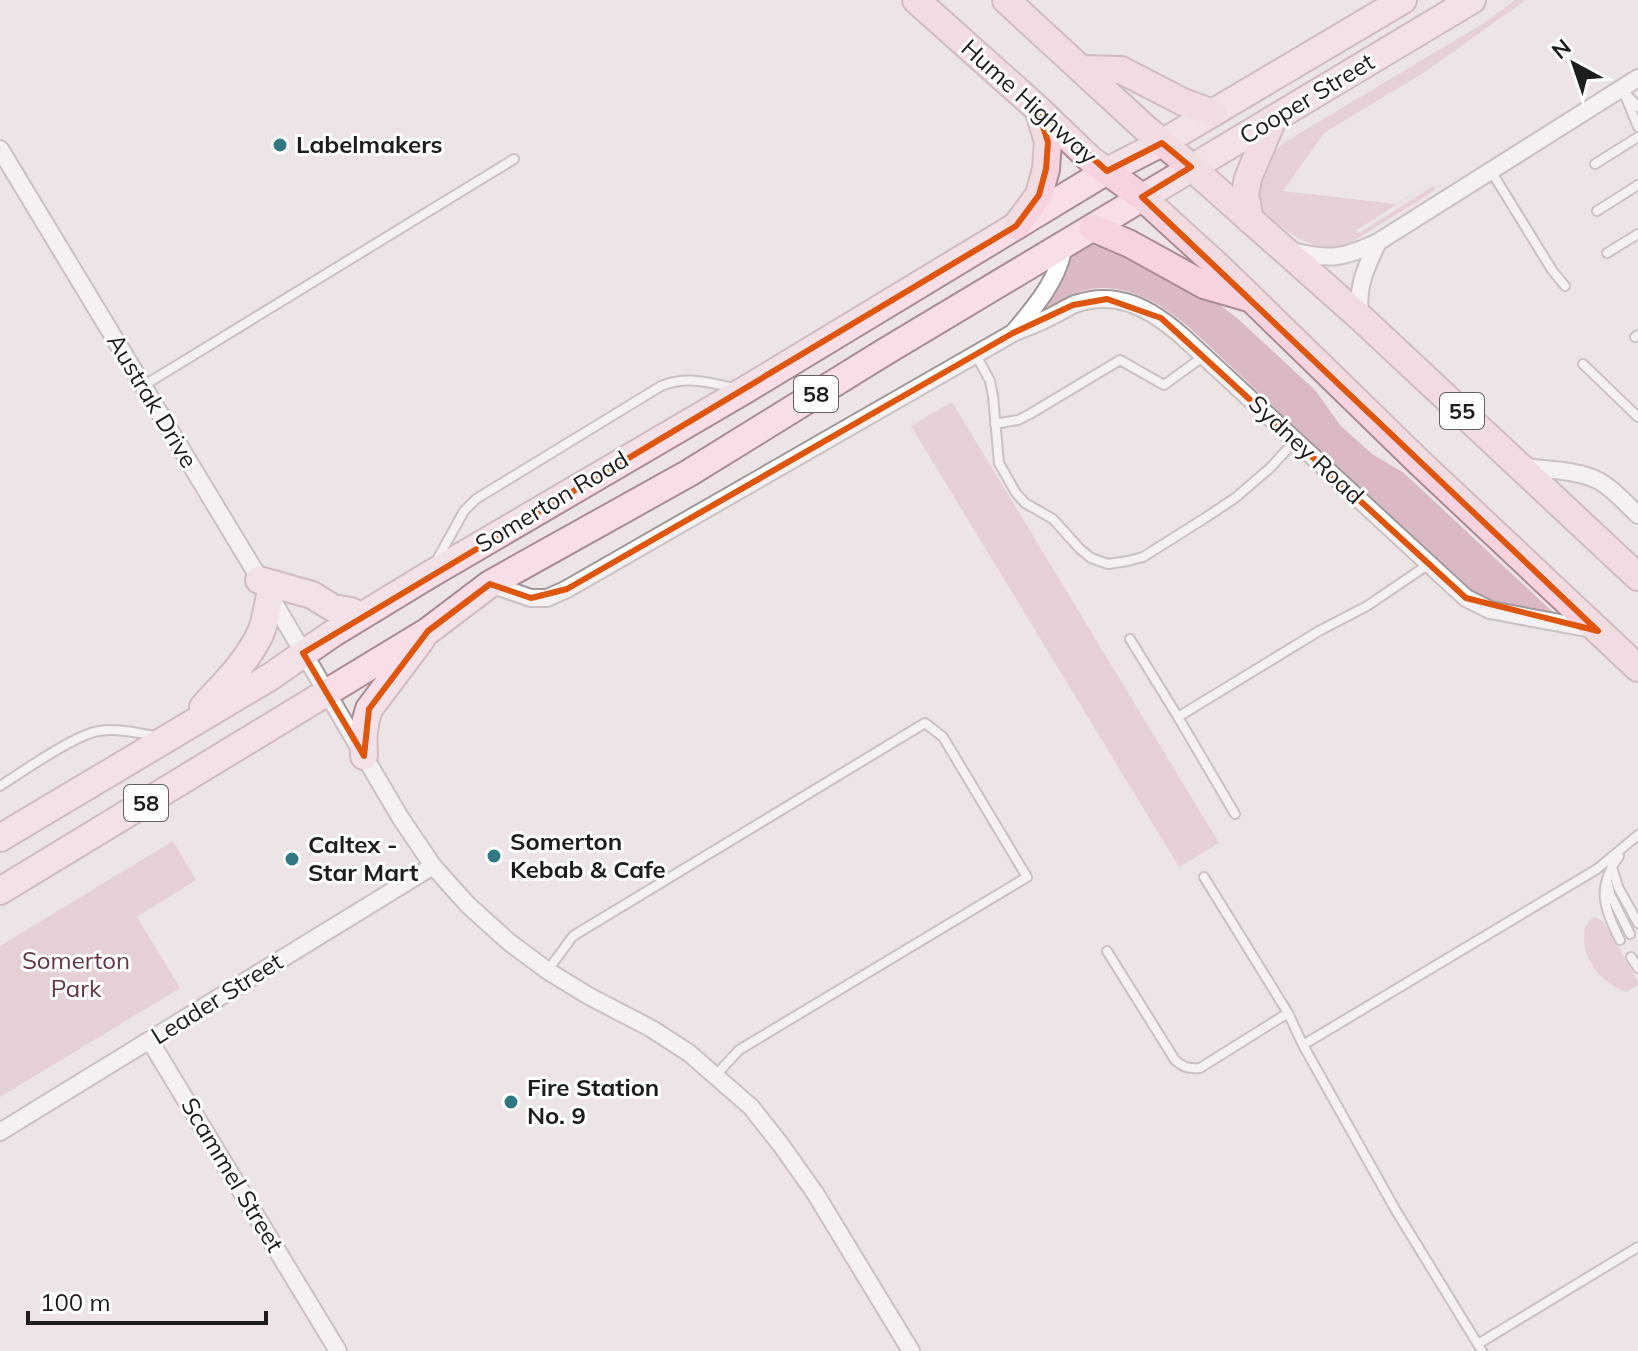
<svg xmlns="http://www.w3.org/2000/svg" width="1638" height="1351" font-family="Mulish,sans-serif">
  <rect width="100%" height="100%" fill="#ede4e6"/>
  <path fill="#dbb9c4" d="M 1515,0 L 1526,0 L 1423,73 L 1324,133 L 1283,191 L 1396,204 L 1435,180 L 1357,230 L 1359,233 L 1435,185 L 1434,191 L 1347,245 C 1314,258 1280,226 1256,206 C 1257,169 1254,166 1285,142 L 1484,23 Z
    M 1099,243 L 1145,261 L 1220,305 L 1237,318 L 1316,391 L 1340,425 L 1372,454 L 1404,473 L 1556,615 L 1489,602 L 1472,592 L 1190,328 C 1159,301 1116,276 1074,294 C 1066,297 1061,304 1054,308 C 1049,312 1042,314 1036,317 L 1071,259 L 1082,248 Z
    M 952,402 L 1219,843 L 1179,867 L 911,426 Z
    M 173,841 L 196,880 L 137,917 L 180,988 L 0,1097 L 0,946 Z
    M 1594,917 L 1603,921 L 1638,981 L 1638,985 L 1626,992 C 1603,983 1585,964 1584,939 C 1584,929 1586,923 1594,917 Z"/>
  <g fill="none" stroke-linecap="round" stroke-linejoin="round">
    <defs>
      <path id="service" d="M 1622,88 L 1638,127
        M 1627,95 L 1638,107
        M 1595,164 L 1638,137
        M 1491,171 L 1552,270 L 1565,286
        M 1597,211 L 1638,185
        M 1607,253 L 1638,234
        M 1635,337 L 1638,335
        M 976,355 L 990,381 L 993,396 L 999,463 L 1016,493 L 1025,503 L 1053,519 L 1080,549 L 1091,558 L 1108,564 L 1128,561 L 1143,557 L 1205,518 L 1235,498 L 1270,468 L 1295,441
        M 1583,364 L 1638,417
        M 143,386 L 514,159
        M 995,424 L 1018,420 L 1030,414 L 1120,360 L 1164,385 L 1204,356
        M 437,560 L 464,511 L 476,499 L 661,386 C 688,375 708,383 736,388
        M 1130,639 L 1178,717 L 1319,631 L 1367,606 L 1429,564
        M 1178,717 L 1235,814
        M 0,786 C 22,772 76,734 99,731 C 118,728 138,733 156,736
        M 1619,856 C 1596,887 1604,908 1620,940
        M 1612,867 L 1618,887 L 1638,923
        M 1204,877 L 1288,1013 L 1303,1045 L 1395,1209 L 1482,1351
        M 1608,884 L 1610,894 L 1630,934
        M 1107,951 L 1175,1060 C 1183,1067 1188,1069 1200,1068 L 1288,1013
        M 1631,957 L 1638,968
        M 548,970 L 573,936 L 925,723 L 943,737 L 1027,877 L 739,1050 L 716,1075
        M 1303,1045 L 1597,869 L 1638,835
        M 1478,1344 L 1638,1247"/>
      <path id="minor" d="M 0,149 L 270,596 L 400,817 L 433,866 L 468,905 L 509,942 L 548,971 L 587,995 L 652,1029 L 689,1053 L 751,1107 L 781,1145 L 815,1193 L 911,1351
        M 1291,251 C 1330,260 1342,259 1378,242 L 1638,78
        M 1361,318 C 1355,289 1366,267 1378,242
        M 1013,333 C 1025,328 1036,324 1048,318 C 1057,314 1066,308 1075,304 C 1117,289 1151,309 1182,336 L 1466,598 L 1490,610 L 1592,629
        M 1524,467 C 1548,470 1578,470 1599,481 C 1614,489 1626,504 1638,515
        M 490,584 L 531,598 L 547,598 L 567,589 L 1013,333 C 1035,307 1059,279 1064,245
        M 150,1041 L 338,1351
        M 0,1132 L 433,866"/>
      <path id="primary" d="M 259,580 L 312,595 L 333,608 L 351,611 L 360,617
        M 203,707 C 224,684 248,661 261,632 C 266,621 267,607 270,596
        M 364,756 C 363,739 363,726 369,709 L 421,640
        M 0,838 L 270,677 L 332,634 L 429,575 L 745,390 L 1107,171 L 1162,143 L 1403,0
        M 0,891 L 428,631 L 490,584 L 689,473 L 883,353 L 1472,0"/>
      <path id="trunk" d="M 916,0 L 1037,108 L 1090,159 L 1142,197 L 1222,270 L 1420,463 L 1638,668
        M 1006,0 L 1145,128 L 1191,167 L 1361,318 L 1638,577
        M 1083,69 L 1121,70 L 1183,102 L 1213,113
        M 1250,220 L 1245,194 L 1248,178 L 1273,119
        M 1016,226 L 1039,195 L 1046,169 L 1048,142 L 1039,112
        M 1093,228 L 1130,244 L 1204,285 L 1249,298"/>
    </defs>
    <use href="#service" stroke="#a1989b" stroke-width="12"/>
    <use href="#minor" stroke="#a1989b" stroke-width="20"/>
    <use href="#primary" stroke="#a98c95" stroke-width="30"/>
    <use href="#trunk" stroke="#a98c95" stroke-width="30"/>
    <use href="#service" stroke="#fff" stroke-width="8"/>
    <use href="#minor" stroke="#fff" stroke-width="16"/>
    <use href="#primary" stroke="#f8dee6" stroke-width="26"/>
    <use href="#trunk" stroke="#f6d3de" stroke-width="26"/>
  </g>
  <path d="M0 0H1638V1351H0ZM 1037,108 L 1107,171 L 1162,143 L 1191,167 L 1142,197 L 1598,631 L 1466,598 L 1161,318 L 1107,299 L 1073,305 L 1013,333 L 567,589 L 531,598 L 490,584 L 428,631 L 369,709 L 364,756 L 303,653 L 1016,226 L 1039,195 L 1046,169 L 1048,142 Z" fill="#ede4e6" fill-opacity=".55" fill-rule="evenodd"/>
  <path fill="none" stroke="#de560d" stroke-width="6" stroke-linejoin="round" d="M 1037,108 L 1107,171 L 1162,143 L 1191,167 L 1142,197 L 1598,631 L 1466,598 L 1161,318 L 1107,299 L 1073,305 L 1013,333 L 567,589 L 531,598 L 490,584 L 428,631 L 369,709 L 364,756 L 303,653 L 1016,226 L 1039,195 L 1046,169 L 1048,142 Z"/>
  <g fill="#317982" stroke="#fff" stroke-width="3">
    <circle cx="280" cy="145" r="8"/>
    <circle cx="494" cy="856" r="8"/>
    <circle cx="292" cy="859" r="8"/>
    <circle cx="511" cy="1102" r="8"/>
  </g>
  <g text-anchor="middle" stroke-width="6" stroke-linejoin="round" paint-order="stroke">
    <g fill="#fff" stroke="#626061" stroke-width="2">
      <rect x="794" y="376" width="44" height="36" rx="6"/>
      <rect x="1440" y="393" width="44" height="36" rx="6"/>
      <rect x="124" y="785" width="44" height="36" rx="6"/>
    </g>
    <g font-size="22" font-weight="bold" fill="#1f1c1d">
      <text x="816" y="402">58</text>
      <text x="1462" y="419">55</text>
      <text x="146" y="811">58</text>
    </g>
    <g font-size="24" fill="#1f1c1d" stroke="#fff">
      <text transform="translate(1307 99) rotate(-31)" y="8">Cooper Street</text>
      <text transform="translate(1029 102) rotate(42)" y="8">Hume Highway</text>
      <text transform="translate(152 401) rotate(59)" y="8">Austrak Drive</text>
      <text transform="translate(1306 450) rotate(43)" y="8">Sydney Road</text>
      <text transform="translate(552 502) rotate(-31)" y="8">Somerton Road</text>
      <text transform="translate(217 999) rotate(-32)" y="8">Leader Street</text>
      <text transform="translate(232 1175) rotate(59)" y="8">Scammel Street</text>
    </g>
    <g font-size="24" font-weight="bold" fill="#1f1c1d" stroke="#fff" text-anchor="start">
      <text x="296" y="153">Labelmakers</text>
      <text x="510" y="850">Somerton<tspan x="510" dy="28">Kebab &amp; Cafe</tspan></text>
      <text x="308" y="853">Caltex -<tspan x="308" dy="28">Star Mart</tspan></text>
      <text x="527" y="1096">Fire Station<tspan x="527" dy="28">No. 9</tspan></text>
    </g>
    <g font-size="24" fill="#643547" stroke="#fff">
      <text x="76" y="969">Somerton<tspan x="76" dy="28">Park</tspan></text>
    </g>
  </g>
  <g transform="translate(1574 64) rotate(320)" stroke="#ffffff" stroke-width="6" paint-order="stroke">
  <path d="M0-6L14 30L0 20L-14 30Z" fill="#1f1c1d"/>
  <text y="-12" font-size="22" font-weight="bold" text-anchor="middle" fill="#1f1c1d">N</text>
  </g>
  <path d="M28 1311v12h238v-12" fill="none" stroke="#1f1c1d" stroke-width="4"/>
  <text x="40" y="1311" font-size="24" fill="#1f1c1d" stroke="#ffffff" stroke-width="6" paint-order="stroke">100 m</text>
</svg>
